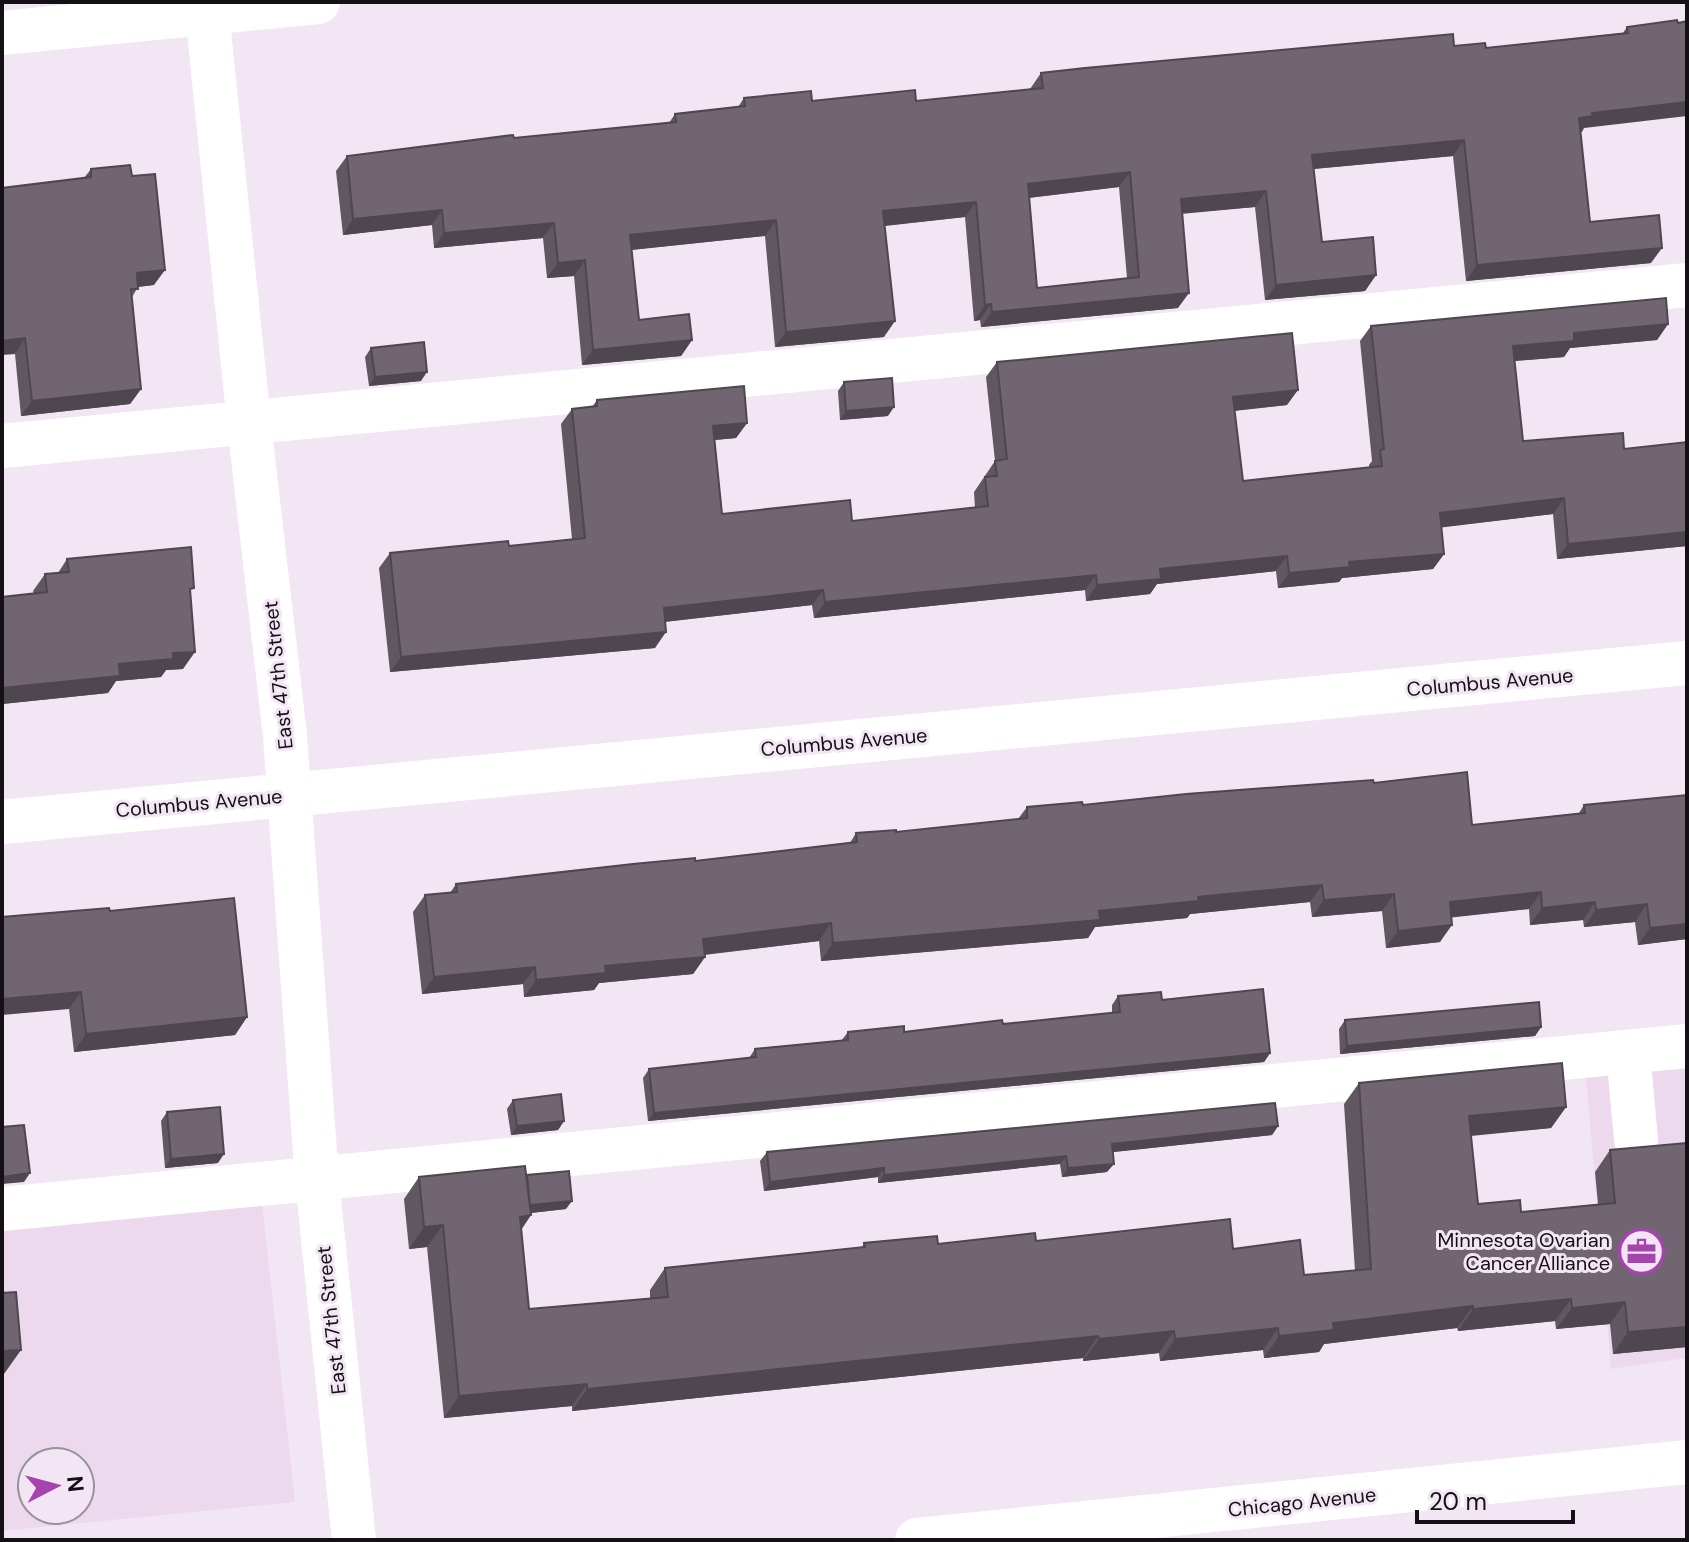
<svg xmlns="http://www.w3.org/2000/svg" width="1689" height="1542" font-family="'DM Sans',sans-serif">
  <rect width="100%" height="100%" fill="#f3e6f4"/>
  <path fill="#ecd9ed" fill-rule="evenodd" d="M 1687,1054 L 1687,1358 L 1611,1369 L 1585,1064 Z
    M 261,1194 L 295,1502 L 2,1531 L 2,1219 ZM 32,1462 L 80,1462 L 80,1510 L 32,1510 Z"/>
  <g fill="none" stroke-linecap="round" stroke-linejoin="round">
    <path stroke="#fff" stroke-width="44" d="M 206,2 L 249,423 L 285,736 L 317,1180 L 354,1540
      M 2,33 L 318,2
      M 2,446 L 1687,285
      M 2,822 L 1687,663
      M 1628,1052 L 1636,1140
      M 2,1209 L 1687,1046
      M 917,1540 L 1687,1462"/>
  </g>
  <path fill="#605761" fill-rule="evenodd" d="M 1677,20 L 1580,132 L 1590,222 L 1651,263 L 1466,281 L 1453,156 L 1314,169 L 1322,242 L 1376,275 L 1365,291 L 1265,300 L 1255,207 L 1182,213 L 1178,308 L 981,327 L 980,320 L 974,321 L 965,217 L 885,226 L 884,337 L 775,347 L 765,236 L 632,250 L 639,320 L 692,340 L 681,356 L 582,365 L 574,276 L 547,278 L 543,238 L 434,248 L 432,225 L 343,235 L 336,171 L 347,156 L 669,123 L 675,114 L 738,107 L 744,98 L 812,101 L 916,101 L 1030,89 L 1041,73 L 1454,46 L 1486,48 L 1623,33 L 1627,27 ZM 1119,187 L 1127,278 L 1037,288 L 1029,198 Z
    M 91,169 L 132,176 L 154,285 L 138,287 L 132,297 L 141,389 L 130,404 L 21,416 L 15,354 L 84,178 Z
    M 1668,324 L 1657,340 L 1570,348 L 1564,357 L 1514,361 L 1523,441 L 1624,449 L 1687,442 L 1687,546 L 1557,559 L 1553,514 L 1441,527 L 1444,554 L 1433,569 L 1342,578 L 1339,582 L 1278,588 L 1276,571 L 1157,584 L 1150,594 L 1086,601 L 1085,590 L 814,618 L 812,605 L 665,622 L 655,648 L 390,672 L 379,568 L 390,553 L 509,546 L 572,539 L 561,424 L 572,409 L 592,407 L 597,400 L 747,423 L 736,438 L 715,440 L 722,514 L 852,521 L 975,508 L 974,492 L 995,461 L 986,377 L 997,362 L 1287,405 L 1234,411 L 1243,481 L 1369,467 L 1369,465 L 1372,461 L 1360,341 L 1371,326 Z
    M 371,348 L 421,381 L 369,386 L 365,357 Z
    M 844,382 L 888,416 L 840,420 L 838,391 Z
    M 67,559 L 190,594 L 183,669 L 166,670 L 161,677 L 116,681 L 108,693 L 2,704 L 2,597 L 34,594 L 33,591 L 45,574 L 58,573 Z
    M 1374,783 L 1472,825 L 1579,813 L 1584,805 L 1687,939 L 1638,945 L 1635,922 L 1584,927 L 1583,920 L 1530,925 L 1529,909 L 1451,917 L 1440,942 L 1386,948 L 1382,911 L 1312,917 L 1310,902 L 1190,914 L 1187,918 L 1095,927 L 1088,938 L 821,961 L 819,941 L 704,955 L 705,957 L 693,974 L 599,983 L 594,990 L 524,997 L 523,984 L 422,994 L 413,912 L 425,895 L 450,893 L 456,884 L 695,861 L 850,843 L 856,833 L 896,832 L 1018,819 L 1027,807 L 1083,805 Z
    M 110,911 L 247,1017 L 235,1035 L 74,1052 L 69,1009 Z
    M 1118,996 L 1162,1000 L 1270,1053 L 1264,1062 L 648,1121 L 643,1078 L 649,1069 L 749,1058 L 755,1049 L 841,1041 L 848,1032 L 904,1032 L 1003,1024 L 1112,1013 L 1112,1005 Z
    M 1345,1020 L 1541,1027 L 1535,1036 L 1340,1054 L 1339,1029 Z
    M 1359,1083 L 1566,1107 L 1551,1128 L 1471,1136 L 1478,1204 L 1521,1212 L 1598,1204 L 1595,1172 L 1610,1150 L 1687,1347 L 1613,1354 L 1610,1324 L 1556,1329 L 1555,1321 L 1458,1331 L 1457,1328 L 1324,1344 L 1319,1352 L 1264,1358 L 1263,1350 L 1160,1361 L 1159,1353 L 1083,1361 L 1083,1358 L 572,1411 L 572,1406 L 444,1418 L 427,1247 L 409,1249 L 404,1199 L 419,1177 L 527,1175 L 566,1209 L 531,1213 L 531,1215 L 521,1230 L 529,1309 L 650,1298 L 650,1290 L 665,1268 L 862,1247 L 864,1243 L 938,1244 L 1036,1241 L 1233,1249 L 1304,1275 L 1355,1271 L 1344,1104 Z
    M 513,1100 L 564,1121 L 558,1130 L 511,1135 L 507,1109 Z
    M 167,1112 L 218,1163 L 165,1168 L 161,1121 Z
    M 1278,1126 L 1272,1135 L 1112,1152 L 1107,1172 L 1062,1177 L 1060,1164 L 878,1183 L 878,1177 L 764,1191 L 760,1161 L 767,1152 Z"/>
  <path fill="#4e474f" d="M 1687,102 L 1687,116 L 1584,128 L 1582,132 L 1568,133 L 1579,118 L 1592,113 Z
    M 1464,140 L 1453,156 L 1301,170 L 1312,155 Z
    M 1130,172 L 1119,187 L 1017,199 L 1028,184 Z
    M 1266,191 L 1255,207 L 1170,215 L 1181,199 Z
    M 976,202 L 965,217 L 872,227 L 883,211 Z
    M 442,210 L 432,225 L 343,235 L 353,219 Z
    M 776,220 L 765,236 L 619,251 L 630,235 Z
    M 554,223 L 543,238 L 434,248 L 444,233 Z
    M 1662,248 L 1651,263 L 1466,281 L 1477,265 Z
    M 585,260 L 574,276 L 547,278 L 558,263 Z
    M 165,270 L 154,285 L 126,288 L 137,273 Z
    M 1376,275 L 1365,291 L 1265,300 L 1276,285 Z
    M 1189,293 L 1178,308 L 981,327 L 992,312 Z
    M 991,304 L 980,320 L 974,321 L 985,305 Z
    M 895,321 L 884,337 L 775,347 L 786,332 Z
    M 1668,324 L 1657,340 L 1570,348 L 1564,357 L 1502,362 L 1513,346 L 1574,333 Z
    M 25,338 L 15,354 L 2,355 L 2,341 Z
    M 692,340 L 681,356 L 582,365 L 593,350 Z
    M 427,372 L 421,381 L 369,386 L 375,377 Z
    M 141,389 L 130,404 L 21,416 L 32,401 Z
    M 1298,390 L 1287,405 L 1222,412 L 1233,397 Z
    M 894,407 L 888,416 L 840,420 L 846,411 Z
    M 747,423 L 736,438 L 702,441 L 713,426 Z
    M 1564,498 L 1553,514 L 1429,529 L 1440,513 Z
    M 1687,532 L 1687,546 L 1557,559 L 1568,544 Z
    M 1444,554 L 1433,569 L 1342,578 L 1339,582 L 1278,588 L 1289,573 L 1349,562 Z
    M 1287,556 L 1276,571 L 1157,584 L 1150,594 L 1086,601 L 1097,585 L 1160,569 Z
    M 1096,575 L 1085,590 L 814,618 L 825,602 Z
    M 823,590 L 812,605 L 653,623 L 664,608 Z
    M 666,632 L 655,648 L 390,672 L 401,657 Z
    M 195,652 L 183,669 L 166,670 L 161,677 L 116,681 L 108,693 L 2,704 L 2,688 L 173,653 Z
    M 1322,885 L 1310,902 L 1190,914 L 1187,918 L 1095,927 L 1088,938 L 821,961 L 833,943 L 1198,897 Z
    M 1541,892 L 1529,909 L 1438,919 L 1450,902 Z
    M 1394,894 L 1382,911 L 1312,917 L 1324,900 Z
    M 1595,902 L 1583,920 L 1530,925 L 1542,908 Z
    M 1647,904 L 1635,922 L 1584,927 L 1596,910 Z
    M 831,923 L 819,941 L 691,956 L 703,939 Z
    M 1687,924 L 1687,939 L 1638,945 L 1650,928 Z
    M 1452,925 L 1440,942 L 1386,948 L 1398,931 Z
    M 705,957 L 693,974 L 599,983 L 594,990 L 524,997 L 536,980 L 605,966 Z
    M 535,967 L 523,984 L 422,994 L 434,977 Z
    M 81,992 L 69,1009 L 2,1015 L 2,999 Z
    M 247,1017 L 235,1035 L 74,1052 L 86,1034 Z
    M 1541,1027 L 1535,1036 L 1340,1054 L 1347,1046 Z
    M 1270,1053 L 1264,1062 L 648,1121 L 654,1113 Z
    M 1566,1107 L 1551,1128 L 1454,1137 L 1469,1116 Z
    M 564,1121 L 558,1130 L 511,1135 L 517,1126 Z
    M 1278,1126 L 1272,1135 L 1105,1153 L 1112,1144 Z
    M 224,1154 L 218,1163 L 165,1168 L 171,1159 Z
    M 1066,1156 L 1060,1164 L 878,1183 L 884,1175 Z
    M 1114,1164 L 1107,1172 L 1062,1177 L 1068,1168 Z
    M 884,1168 L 878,1177 L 764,1191 L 770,1182 Z
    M 30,1173 L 24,1182 L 2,1184 L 2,1177 Z
    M 572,1201 L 566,1209 L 521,1214 L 527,1205 Z
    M 531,1215 L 516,1237 L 520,1217 Z
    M 443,1225 L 427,1247 L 409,1249 L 424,1227 Z
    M 1571,1299 L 1555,1321 L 1458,1331 L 1473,1309 Z
    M 1625,1302 L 1610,1324 L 1556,1329 L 1572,1308 Z
    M 1473,1306 L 1457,1328 L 1324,1344 L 1319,1352 L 1264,1358 L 1279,1336 L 1333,1323 Z
    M 1687,1327 L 1687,1347 L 1613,1354 L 1628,1332 Z
    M 1278,1328 L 1263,1350 L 1160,1361 L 1175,1339 Z
    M 1174,1331 L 1159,1353 L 1083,1361 L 1099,1339 Z
    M 1098,1336 L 1083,1358 L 572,1411 L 587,1389 Z
    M 21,1350 L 4,1374 L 2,1374 L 2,1351 Z
    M 587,1384 L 572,1406 L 444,1418 L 459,1396 Z"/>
  <path fill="#706571" stroke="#4e474f" stroke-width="2" fill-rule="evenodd" d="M 1677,20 L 1678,23 L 1687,21 L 1687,102 L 1592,113 L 1593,116 L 1579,118 L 1590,222 L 1659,215 L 1662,248 L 1477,265 L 1464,140 L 1312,155 L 1322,242 L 1373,237 L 1376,275 L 1276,285 L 1266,191 L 1181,199 L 1189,293 L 992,312 L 991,304 L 985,305 L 976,202 L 883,211 L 895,321 L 786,332 L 776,220 L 630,235 L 639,320 L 689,314 L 692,340 L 593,350 L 585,260 L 558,263 L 554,223 L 444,233 L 442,210 L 353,219 L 347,156 L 513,135 L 514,138 L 676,122 L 675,114 L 745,106 L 744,98 L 811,91 L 812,101 L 915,90 L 916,101 L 1043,88 L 1041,73 L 1085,68 L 1453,34 L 1454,46 L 1485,43 L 1486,48 L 1628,33 L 1627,27 ZM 1130,172 L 1139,277 L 1037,288 L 1028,184 Z
    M 130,165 L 132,176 L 155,174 L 165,270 L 137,273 L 138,289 L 131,289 L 141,389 L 32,401 L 25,338 L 2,341 L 2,188 L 91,177 L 91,169 Z
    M 1666,298 L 1668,324 L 1574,333 L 1574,341 L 1513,346 L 1523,441 L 1623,433 L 1624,449 L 1687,442 L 1687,532 L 1568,544 L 1564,498 L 1440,513 L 1444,554 L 1349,562 L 1350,567 L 1289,573 L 1287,556 L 1160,569 L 1161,579 L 1097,585 L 1096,575 L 825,602 L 823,590 L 664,608 L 666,632 L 401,657 L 390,553 L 508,541 L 509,546 L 585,538 L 572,409 L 597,406 L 597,400 L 744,386 L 747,423 L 713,426 L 722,514 L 850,500 L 852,521 L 988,506 L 985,477 L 997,476 L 995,461 L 1007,459 L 997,362 L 1292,333 L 1298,390 L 1233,397 L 1243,481 L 1382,466 L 1380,450 L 1384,449 L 1371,326 Z
    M 424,342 L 427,372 L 375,377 L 371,348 Z
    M 892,378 L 894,407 L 846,411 L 844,382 Z
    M 191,547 L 194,588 L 190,589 L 195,652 L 173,653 L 173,659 L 119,664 L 120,676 L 2,688 L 2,597 L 47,592 L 45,574 L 69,572 L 67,559 Z
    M 1467,772 L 1472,825 L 1585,813 L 1584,805 L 1687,795 L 1687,924 L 1650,928 L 1647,904 L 1596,910 L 1595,902 L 1542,908 L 1541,892 L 1450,902 L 1452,925 L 1398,931 L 1394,894 L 1324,900 L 1322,885 L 1198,897 L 1199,901 L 1099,911 L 1100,920 L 833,943 L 831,923 L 703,939 L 705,957 L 605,966 L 606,973 L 536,980 L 535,967 L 434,977 L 425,895 L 457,892 L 456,884 L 633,864 L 695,858 L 695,861 L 857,842 L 856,833 L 896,830 L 896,832 L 1027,818 L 1027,807 L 1082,802 L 1083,805 L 1186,794 L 1373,780 L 1374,783 Z
    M 234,898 L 247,1017 L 86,1034 L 81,992 L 2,999 L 2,917 L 109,908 L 110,911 Z
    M 1263,989 L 1270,1053 L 654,1113 L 649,1069 L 756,1057 L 755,1049 L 848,1040 L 848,1032 L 904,1026 L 904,1032 L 1002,1020 L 1003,1024 L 1120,1012 L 1118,996 L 1161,992 L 1162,1000 Z
    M 1539,1002 L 1541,1027 L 1347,1046 L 1345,1020 Z
    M 1562,1063 L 1566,1107 L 1469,1116 L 1478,1204 L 1520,1200 L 1521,1212 L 1615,1203 L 1610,1150 L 1686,1143 L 1687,1157 L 1687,1327 L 1628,1332 L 1625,1302 L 1572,1308 L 1571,1299 L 1473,1309 L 1473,1306 L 1333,1323 L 1334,1330 L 1279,1336 L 1278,1328 L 1175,1339 L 1174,1331 L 1099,1339 L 1098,1336 L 587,1389 L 587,1384 L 459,1396 L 443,1225 L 424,1227 L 419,1177 L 525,1166 L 531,1215 L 520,1217 L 529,1309 L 668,1297 L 665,1268 L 865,1247 L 864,1243 L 937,1236 L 938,1244 L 1035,1233 L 1036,1241 L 1230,1219 L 1233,1249 L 1300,1240 L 1304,1275 L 1371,1269 L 1359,1083 Z
    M 561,1094 L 564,1121 L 517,1126 L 513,1100 Z
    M 1275,1103 L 1278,1126 L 1112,1144 L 1114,1164 L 1068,1168 L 1066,1156 L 884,1175 L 884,1168 L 770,1182 L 767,1152 Z
    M 220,1107 L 224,1154 L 171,1159 L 167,1112 Z
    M 24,1125 L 30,1173 L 2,1177 L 2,1127 Z
    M 569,1171 L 572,1201 L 530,1205 L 527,1175 Z
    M 16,1292 L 21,1350 L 2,1351 L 2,1293 Z"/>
  <defs>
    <symbol id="office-ring" viewBox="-11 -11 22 22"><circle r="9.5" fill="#f3e6f4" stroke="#a444ac" stroke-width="1.5"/><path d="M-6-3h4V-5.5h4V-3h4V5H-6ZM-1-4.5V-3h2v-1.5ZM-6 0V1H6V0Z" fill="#a444ac"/></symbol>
  </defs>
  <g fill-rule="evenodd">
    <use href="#office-ring" x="1616" y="1226" width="51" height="51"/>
  </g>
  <g text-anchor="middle" stroke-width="6" stroke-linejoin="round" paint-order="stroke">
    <g font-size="20" fill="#141015" stroke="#f3e6f4">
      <text transform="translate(278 675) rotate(-96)" y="7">East 47th Street</text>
      <text transform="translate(1490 682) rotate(-5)" y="7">Columbus Avenue</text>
      <text transform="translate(844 742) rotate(-5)" y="7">Columbus Avenue</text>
      <text transform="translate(199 803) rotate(-5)" y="7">Columbus Avenue</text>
      <text transform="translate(331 1320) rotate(-96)" y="7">East 47th Street</text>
      <text transform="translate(1302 1502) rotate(-6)" y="7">Chicago Avenue</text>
    </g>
    <g font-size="20" fill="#141015" stroke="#f3e6f4" text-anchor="end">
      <text x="1610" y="1247">Minnesota Ovarian<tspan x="1610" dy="23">Cancer Alliance</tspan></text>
    </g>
  </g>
  <rect width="1689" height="1542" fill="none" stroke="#141015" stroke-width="8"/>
  <g transform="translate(56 1486) rotate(84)"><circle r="38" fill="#f3e6f4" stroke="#9a909b" stroke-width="2"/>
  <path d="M0-6L14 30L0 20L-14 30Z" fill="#a444ac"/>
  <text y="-12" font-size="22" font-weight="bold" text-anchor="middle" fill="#141015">N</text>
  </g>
  <path d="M1417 1510v12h156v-12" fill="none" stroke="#141015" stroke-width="4"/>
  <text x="1429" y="1510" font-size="24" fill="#141015" stroke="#f3e6f4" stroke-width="6" paint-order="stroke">20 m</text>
</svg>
